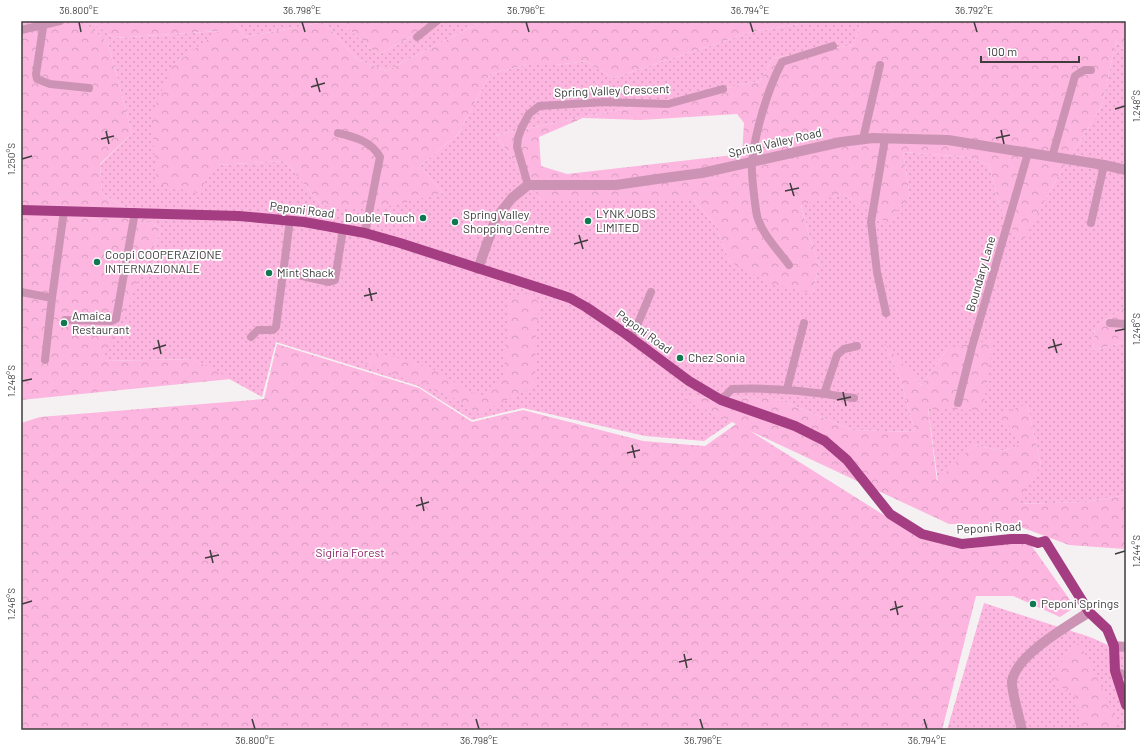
<svg xmlns="http://www.w3.org/2000/svg" width="1147" height="751" font-family="Barlow,sans-serif">
  <defs>
    <pattern id="grass-dots" width="8" height="8" patternUnits="userSpaceOnUse"><rect width="8" height="8" fill="#fcb6df"/><path d="M2 2h.1M6 6h.1" fill="none" stroke="#d99dc0" stroke-width="1.8" stroke-linecap="round"/></pattern>
    <pattern id="forest-crowns" width="20" height="18" patternUnits="userSpaceOnUse"><rect width="20" height="18" fill="#fcb6df"/><path d="M2 6a3 3 0 1 1 6 0M12 15a3 3 0 1 1 6 0" fill="none" stroke="#d99dc0"/></pattern>
  </defs>
  <rect width="100%" height="100%" fill="#f5f1f3"/>
  <path fill="url(#grass-dots)" d="M 82,21 L 91,21 L 114,38 L 220,31 L 173,65 L 216,165 L 285,161 L 322,206 L 443,193 L 420,166 L 458,134 L 490,74 L 526,65 L 556,65 L 586,61 L 613,78 L 751,32 L 817,21 L 862,21 L 853,45 L 773,58 L 760,81 L 496,135 L 541,200 L 694,200 L 715,225 L 730,262 L 813,293 L 819,263 L 809,236 L 801,204 L 843,194 L 887,222 L 910,196 L 903,152 L 967,157 L 989,165 L 999,204 L 1021,244 L 1055,182 L 1102,105 L 1116,41 L 1126,51 L 1126,307 L 1095,327 L 1093,350 L 1126,342 L 1126,495 L 1085,502 L 1015,504 L 1041,465 L 1027,404 L 1010,426 L 1022,444 L 1004,451 L 974,445 L 938,482 L 928,408 L 948,348 L 921,385 L 884,344 L 900,377 L 915,432 L 853,430 L 775,398 L 681,397 L 732,422 L 704,441 L 645,436 L 523,408 L 472,420 L 418,386 L 276,342 L 262,397 L 193,359 L 101,361 L 162,229 L 102,194 L 100,165 L 132,133 L 108,43 Z
    M 234,21 L 340,21 L 378,55 L 440,21 L 483,21 L 386,71 L 357,59 L 324,22 L 245,37 Z
    M 984,603 L 1090,637 L 1126,653 L 1126,730 L 947,730 Z"/>
  <path fill="url(#forest-crowns)" fill-rule="evenodd" d="M 21,21 L 82,21 L 108,43 L 132,133 L 100,164 L 102,194 L 162,229 L 102,361 L 193,359 L 231,379 L 21,400 Z
    M 91,21 L 234,21 L 245,37 L 324,22 L 357,59 L 386,71 L 483,21 L 817,21 L 751,32 L 613,78 L 586,61 L 556,65 L 526,65 L 490,74 L 458,134 L 420,166 L 443,193 L 381,208 L 322,206 L 285,161 L 216,165 L 198,193 L 157,184 L 151,115 L 173,65 L 219,31 L 114,38 Z
    M 340,21 L 440,21 L 378,55 Z
    M 862,21 L 1126,21 L 1126,51 L 1116,41 L 1102,105 L 1055,182 L 1021,245 L 999,204 L 989,165 L 967,157 L 903,152 L 910,196 L 887,223 L 843,194 L 801,205 L 809,236 L 819,263 L 813,293 L 774,285 L 730,262 L 715,225 L 694,200 L 541,200 L 496,135 L 760,81 L 773,58 L 853,45 ZM 737,114 L 744,123 L 742,154 L 567,174 L 541,166 L 539,137 L 583,118 L 641,120 Z
    M 530,293 L 540,304 L 536,331 L 535,386 L 479,414 L 454,398 L 365,363 L 378,353 L 410,361 L 436,371 L 480,397 L 505,374 L 504,350 L 509,332 L 509,299 Z
    M 1126,307 L 1126,342 L 1093,350 L 1095,327 Z
    M 993,340 L 983,410 L 928,409 L 937,481 L 974,445 L 1004,451 L 1021,444 L 1010,426 L 996,416 L 1027,404 L 1041,465 L 1016,504 L 1085,502 L 1126,495 L 1126,552 L 1125,549 L 1069,545 L 1013,524 L 949,524 L 750,431 L 922,539 L 967,549 L 1013,542 L 1031,545 L 1075,607 L 1060,617 L 1013,596 L 976,596 L 942,730 L 21,730 L 21,423 L 40,417 L 264,399 L 277,344 L 419,388 L 472,422 L 523,410 L 643,441 L 705,446 L 736,424 L 680,397 L 775,398 L 853,430 L 915,432 L 900,377 L 883,342 L 921,385 L 948,348 Z
    M 1079,642 L 1105,694 L 1118,730 L 1082,730 L 1076,697 L 1048,678 Z"/>
  <g fill="none" stroke-linecap="round" stroke-linejoin="round">
    <path stroke="#cd93b5" stroke-width="8" d="M 44,21 L 36,74 L 37,79 L 50,84 L 89,88
      M 21,30 L 60,21
      M 417,37 L 437,21
      M 338,133 C 355,137 371,141 380,157 L 365,233
      M 863,139 L 880,65
      M 885,139 L 871,222 L 877,272 L 886,313
      M 1052,157 L 1075,76 L 1084,70 L 1091,70
      M 528,185 L 517,147 L 518,138 L 522,127 L 529,114 L 539,106 L 605,102 L 668,104 L 723,89
      M 1091,223 L 1104,165
      M 789,265 C 778,250 762,234 757,216 C 755,205 751,173 752,162 C 755,132 768,88 782,62 L 833,46
      M 298,275 L 329,282 L 335,280 L 343,229
      M 21,292 L 52,298
      M 65,320 L 112,321 L 116,319 L 135,212
      M 1110,323 L 1126,324
      M 251,337 L 258,330 L 273,330 L 276,327 L 290,220
      M 632,338 L 651,292
      M 45,360 L 52,298 L 64,211
      M 787,389 L 804,323
      M 824,394 L 837,355 L 844,349 L 857,346
      M 721,400 L 732,389 C 775,387 812,392 854,398
      M 958,403 L 972,347 L 1028,153
      M 1115,671 L 1126,675"/>
    <path stroke="#cd93b5" stroke-width="10" d="M 478,269 L 496,218 L 512,198 L 528,185 L 616,185 L 657,179 L 702,173 L 841,142 L 873,138 L 948,140 L 1104,165 L 1126,170
      M 1114,646 L 1126,647
      M 1022,730 C 1020,720 1011,690 1012,681 C 1017,654 1067,627 1089,612"/>
    <path stroke="#a43d81" stroke-width="10" d="M 21,210 L 239,216 L 304,222 L 365,233 L 400,243 L 546,290 L 570,298 L 586,307 L 623,332 L 689,381 L 721,400 L 795,426 L 825,441 L 847,460 L 890,514 L 922,534 L 962,544 L 1011,539 L 1026,539 L 1038,543 L 1045,541 L 1089,612 L 1107,629 L 1114,646 L 1115,671 L 1126,705"/>
  </g>
  <path fill="none" stroke="#3e3c3d" stroke-width="1.5" d="M 79,22 L 81,32M 302,22 L 305,32M 526,22 L 529,32M 750,22 L 753,32M 974,22 L 977,32M 316,78 L 320,92M 311,87 L 325,83M 1115,109 L 1125,106M 1001,130 L 1004,144M 106,131 L 109,144M 996,138 L 1010,135M 101,139 L 114,136M 22,159 L 32,156M 790,183 L 794,196M 785,191 L 799,188M 579,235 L 583,249M 574,244 L 588,240M 369,288 L 372,301M 364,296 L 377,293M 1115,331 L 1125,329M 1053,339 L 1057,353M 158,340 L 161,354M 1048,348 L 1062,344M 153,349 L 166,345M 22,381 L 32,379M 843,392 L 846,406M 837,400 L 851,397M 632,445 L 635,458M 627,453 L 640,450M 421,497 L 424,511M 416,506 L 429,502M 210,550 L 213,563M 1115,554 L 1125,551M 205,558 L 219,555M 895,601 L 898,615M 22,604 L 32,601M 890,610 L 903,606M 684,654 L 687,668M 679,662 L 692,659M 252,719 L 255,729M 476,719 L 479,729M 700,719 L 703,729M 924,719 L 927,729"/>
  <g fill="#107952" stroke="#fff" stroke-width="1.5">
    <circle cx="423" cy="218" r="4"/>
    <circle cx="588" cy="221" r="4"/>
    <circle cx="455" cy="222" r="4"/>
    <circle cx="97" cy="262" r="4"/>
    <circle cx="269" cy="273" r="4"/>
    <circle cx="64" cy="323" r="4"/>
    <circle cx="680" cy="358" r="4"/>
    <circle cx="1033" cy="604" r="4"/>
  </g>
  <g text-anchor="middle" stroke-width="3.5" stroke-linejoin="round" paint-order="stroke">
    <g font-size="12" fill="#3e3c3d" stroke="#fff">
      <text transform="translate(612 91) rotate(-2)" y="4">Spring Valley Crescent</text>
      <text transform="translate(775 143) rotate(-13)" y="4">Spring Valley Road</text>
      <text transform="translate(302 210) rotate(7)" y="4">Peponi Road</text>
      <text transform="translate(981 274) rotate(-74)" y="4">Boundary Lane</text>
      <text transform="translate(644 332) rotate(36)" y="4">Peponi Road</text>
      <text transform="translate(989 528) rotate(-3)" y="4">Peponi Road</text>
    </g>
    <g font-size="12" fill="#3e3c3d" stroke="#fff" text-anchor="start">
      <text x="596" y="218">LYNK JOBS<tspan x="596" dy="14">LIMITED</tspan></text>
      <text x="463" y="219">Spring Valley<tspan x="463" dy="14">Shopping Centre</tspan></text>
      <text x="415" y="222" text-anchor="end">Double Touch</text>
      <text x="105" y="259">Coopi COOPERAZIONE<tspan x="105" dy="14">INTERNAZIONALE</tspan></text>
      <text x="277" y="277">Mint Shack</text>
      <text x="72" y="320">Amaica<tspan x="72" dy="14">Restaurant</tspan></text>
      <text x="688" y="362">Chez Sonia</text>
      <text x="1041" y="608">Peponi Springs</text>
    </g>
    <g font-size="12" fill="#8d286d" stroke="#fff">
      <text x="350" y="557">Sigiria Forest</text>
    </g>
  </g>
  <rect width="1147" height="751" fill="none" stroke="#ffffff" stroke-width="44"/>
  <path d="M981 56v6h98v-6" fill="none" stroke="#3e3c3d" stroke-width="2"/>
  <text x="987" y="56" font-size="12" fill="#3e3c3d" stroke="#ffffff" stroke-width="3" paint-order="stroke">100 m</text>
  <rect x="22" y="22" width="1103" height="707" fill="none" stroke="#3e3c3d" stroke-width="1.5"/>
  <g font-size="10" text-anchor="middle" fill="#3e3c3d">
    <text x="79" y="14">36.800°E</text>
    <text x="302" y="14">36.798°E</text>
    <text x="526" y="14">36.796°E</text>
    <text x="750" y="14">36.794°E</text>
    <text x="974" y="14">36.792°E</text>
    <text transform="translate(1136 106) rotate(-90)" y="4">1.248°S</text>
    <text transform="translate(11 159) rotate(-90)" y="4">1.250°S</text>
    <text transform="translate(1136 329) rotate(-90)" y="4">1.246°S</text>
    <text transform="translate(11 381) rotate(-90)" y="4">1.248°S</text>
    <text transform="translate(1136 551) rotate(-90)" y="4">1.244°S</text>
    <text transform="translate(11 604) rotate(-90)" y="4">1.246°S</text>
    <text x="255" y="744">36.800°E</text>
    <text x="479" y="744">36.798°E</text>
    <text x="703" y="744">36.796°E</text>
    <text x="927" y="744">36.794°E</text>
  </g>
</svg>
